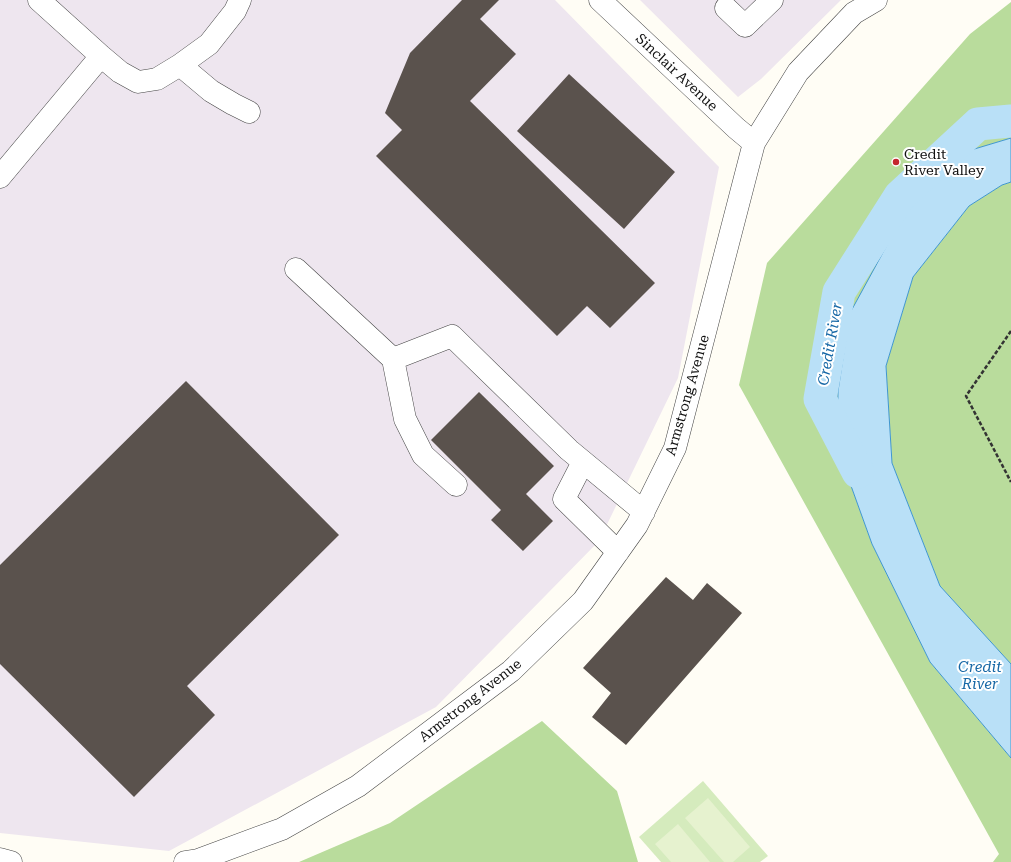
<svg xmlns="http://www.w3.org/2000/svg" width="1011" height="862" font-family="'Roboto Serif',serif">
  <rect width="100%" height="100%" fill="#fffdf5"/>
  <path fill="#eee6ef" d="M 0,0 L 555,0 L 719,167 L 678,378 L 599,541 L 436,707 L 169,851 L 0,833 Z
    M 640,0 L 841,0 L 761,79 L 738,97 Z"/>
  <path fill="#d5ebbd" d="M 703,781 L 768,856 L 760,862 L 661,862 L 639,837 Z"/>
  <path fill="#b9dc9c" d="M 1011,2 L 1011,138 L 952,156 L 850,313 L 838,391 L 837,447 L 872,544 L 930,662 L 1011,758 L 1011,862 L 993,862 L 999,854 L 739,385 L 767,263 L 970,34 Z
    M 1011,182 L 1011,664 L 940,586 L 892,463 L 886,366 L 913,277 L 969,206 L 1002,185 Z
    M 542,721 L 617,791 L 638,862 L 299,862 L 390,823 Z"/>
  <path fill="#e6f2cf" d="M 708,798 L 750,847 L 733,862 L 724,862 L 685,818 Z
    M 678,824 L 710,862 L 671,862 L 655,844 Z"/>
  <path fill="#b9e0f7" stroke="#3f96cf" d="M 1011,138 L 1011,182 L 1002,185 L 969,206 L 913,277 L 886,366 L 892,463 L 940,586 L 1011,664 L 1011,758 L 930,662 L 872,544 L 837,447 L 838,391 L 850,313 L 916,192 L 951,156 Z"/>
  <g fill="none" stroke-linecap="round" stroke-linejoin="round">
    <path stroke="#b9e0f7" stroke-width="33" d="M 858,472 L 820,399 L 839,292 L 900,196 L 978,124 L 1011,121"/>
  </g>
  <path fill="#5a524d" d="M 462,0 L 499,0 L 480,19 L 516,54 L 470,101 L 655,283 L 610,328 L 587,306 L 557,336 L 376,156 L 402,130 L 385,113 L 410,53 Z
    M 569,74 L 675,172 L 624,229 L 517,131 Z
    M 186,381 L 339,535 L 187,686 L 215,715 L 134,797 L 0,664 L 0,565 Z
    M 479,392 L 554,466 L 526,494 L 553,521 L 523,551 L 491,520 L 501,510 L 431,440 Z
    M 666,577 L 693,600 L 707,583 L 742,613 L 626,745 L 592,717 L 611,693 L 583,668 Z"/>
  <g fill="none" stroke-linecap="round" stroke-linejoin="round">
    <defs>
      <path id="minor" d="M 39,0 L 101,56 L 120,72 L 138,82 L 157,79 L 180,65 L 209,44 L 235,11 L 240,0
        M 600,0 L 736,128 L 754,143
        M 726,8 L 745,26 L 772,0
        M 180,65 L 211,91 L 233,104 L 249,112
        M 0,177 L 101,56
        M 296,269 L 393,359 L 452,336 L 569,450 L 644,512
        M 393,359 L 405,419 L 423,455 L 456,485
        M 583,462 L 564,499 L 618,552
        M 0,859 L 11,862
        M 185,862 L 198,860 L 282,829 L 358,786 L 511,671 L 583,601 L 637,525 L 675,448 L 754,143 L 798,72 L 854,13 L 876,0"/>
    </defs>
    <use href="#minor" stroke="#444" stroke-width="23"/>
    <path stroke="#333" stroke-width="2.5" stroke-dasharray="4 2" stroke-linecap="butt" d="M 1011,331 L 966,396 L 1011,482"/>
    <use href="#minor" stroke="#fff" stroke-width="22"/>
  </g>
  <circle fill="#c4262e" stroke="#fff" stroke-width="1.5" cx="896" cy="162" r="4"/>
  <g text-anchor="middle" stroke-width="4" stroke-linejoin="round" paint-order="stroke">
    <g font-size="14" fill="#111" stroke="#fff">
      <text transform="translate(677 72) rotate(43)" y="5">Sinclair Avenue</text>
      <text transform="translate(687 395) rotate(-74)" y="5">Armstrong Avenue</text>
      <text transform="translate(470 700) rotate(-38)" y="5">Armstrong Avenue</text>
    </g>
    <g font-size="14" fill="#111" stroke="#fff" text-anchor="start">
      <text x="904" y="159">Credit<tspan x="904" dy="16">River Valley</tspan></text>
    </g>
    <g font-size="15" font-style="italic" fill="#1768a6" stroke="#fff">
      <text transform="translate(830 344) rotate(-80)" y="5">Credit River</text>
      <text x="980" y="672">Credit<tspan x="980" dy="17">River</tspan></text>
    </g>
  </g>
</svg>
